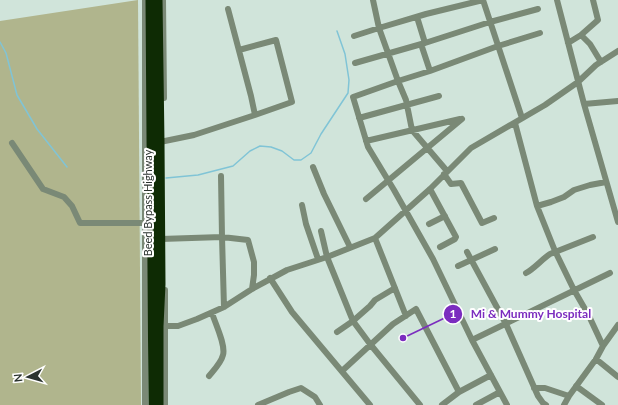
<svg xmlns="http://www.w3.org/2000/svg" width="618" height="405" font-family="Lato,sans-serif">
  <rect width="100%" height="100%" fill="#d0e4da"/>
  <path fill="#b0b58d" d="M 138,0 L 141,405 L 0,405 L 0,21 Z"/>
  <g fill="none" stroke-linecap="round" stroke-linejoin="round">
    <path stroke="#80c4d6" stroke-width="1.5" d="M 0,42 L 6,53 L 17,95 L 37,129 L 67,167
      M 166,178 L 198,175 L 233,166 L 250,151 L 260,146 L 271,147 L 282,151 L 294,160 L 301,160 L 311,153 L 321,134 L 348,93 L 349,80 L 345,54 L 337,31"/>
    <path stroke="#7a8976" stroke-width="6" d="M 145,0 L 145,405
      M 163,0 L 164,98
      M 373,0 L 379,28 L 398,81 L 406,100 L 412,130 L 447,171
      M 483,0 L 522,118
      M 557,0 L 584,104 L 618,222
      M 593,0 L 598,20 L 581,35 L 590,44 L 601,62
      M 417,17 L 425,43
      M 354,36 L 379,28 L 426,14 L 483,0
      M 568,43 L 581,35
      M 421,44 L 430,71
      M 239,50 L 276,40 L 292,102 L 255,115
      M 355,63 L 425,43 L 490,22 L 538,9
      M 584,104 L 618,101
      M 359,118 L 439,96
      M 515,123 L 537,206 L 555,251 L 574,290 L 589,316 L 603,346
      M 366,141 L 460,119
      M 160,142 L 194,135 L 255,115 L 251,96 L 228,9
      M 12,143 L 43,189 L 64,197 L 72,206 L 80,223 L 148,223
      M 313,167 L 324,194 L 350,247
      M 444,174 L 451,184 L 461,183 L 482,223 L 494,218
      M 221,176 L 222,237 L 248,240 L 254,262 L 254,275 L 252,289
      M 430,189 L 456,237 L 455,239 L 440,247
      M 366,199 L 462,119
      M 302,205 L 306,224 L 318,259
      M 537,206 L 551,202 L 564,197 L 574,190 L 590,185 L 606,182
      M 429,224 L 445,216
      M 321,231 L 327,257 L 353,321 L 370,344 L 420,405
      M 375,238 L 406,316
      M 161,239 L 222,237 L 224,307
      M 467,252 L 506,324 L 538,396 L 543,403 L 546,405
      M 458,266 L 495,249
      M 526,273 C 535,268 541,260 550,254 L 593,237
      M 270,278 L 292,312 L 370,405
      M 145,326 L 178,326 L 197,319 L 224,307 L 252,289 L 287,270 L 327,257 L 375,238 L 430,189 L 471,148 L 545,105 L 578,82 L 596,65 L 618,51
      M 337,332 L 353,321 L 370,306 L 375,300 L 395,288
      M 472,340 L 610,273
      M 596,359 L 618,377
      M 342,371 L 393,324 L 416,309 L 459,392
      M 209,376 C 214,370 221,363 223,355 C 226,345 215,323 212,313
      M 576,386 L 602,405
      M 534,388 L 545,388 L 569,396
      M 165,405 L 165,290
      M 258,405 L 289,392 L 301,388 L 315,397 L 320,405
      M 442,405 L 459,392 L 491,375
      M 476,405 L 500,392
      M 507,405 L 472,340 L 433,259 L 394,190 L 368,147 L 353,97 L 398,81 L 430,71 L 498,46 L 540,33
      M 564,405 L 569,396 L 596,359 L 603,346 L 618,325"/>
    <path stroke="#0e2b04" stroke-width="9" d="M 150,0 L 153,405
      M 158,0 L 160,142 L 161,284 L 159,326 L 159,405"/>
  </g>
  <g text-anchor="middle" stroke-width="4" stroke-linejoin="round" paint-order="stroke">
    <g font-size="11" fill="#2b332f" stroke="#fff">
      <text transform="translate(148 203) rotate(-90)" y="4">Beed Bypass Highway</text>
    </g>
  </g>
  <path fill="none" stroke="#7b2cbf" stroke-width="1.5" d="M403 338L453 314"/>
  <g fill="#7b2cbf" stroke="#fff" stroke-width="1.5">
    <circle cx="403" cy="338" r="4"/>
    <circle cx="453" cy="314" r="10"/>
  </g>
  <g font-size="12" text-anchor="middle" font-weight="bold" fill="#fff">
    <text x="453" y="318">1</text>
  </g>
  <g font-size="12" text-anchor="middle" font-weight="bold" fill="#7b2cbf" stroke="#fff" stroke-width="4" stroke-linejoin="round" paint-order="stroke">
    <text x="531" y="318">Mi &amp; Mummy Hospital</text>
  </g>
  <g transform="translate(28 377) rotate(264)" stroke="#ffffff" stroke-width="3" paint-order="stroke">
  <path d="M0-3L7 15L0 10L-7 15Z" fill="#2b332f"/>
  <text y="-6" font-size="11" font-weight="bold" text-anchor="middle" fill="#2b332f">N</text>
  </g>
</svg>
